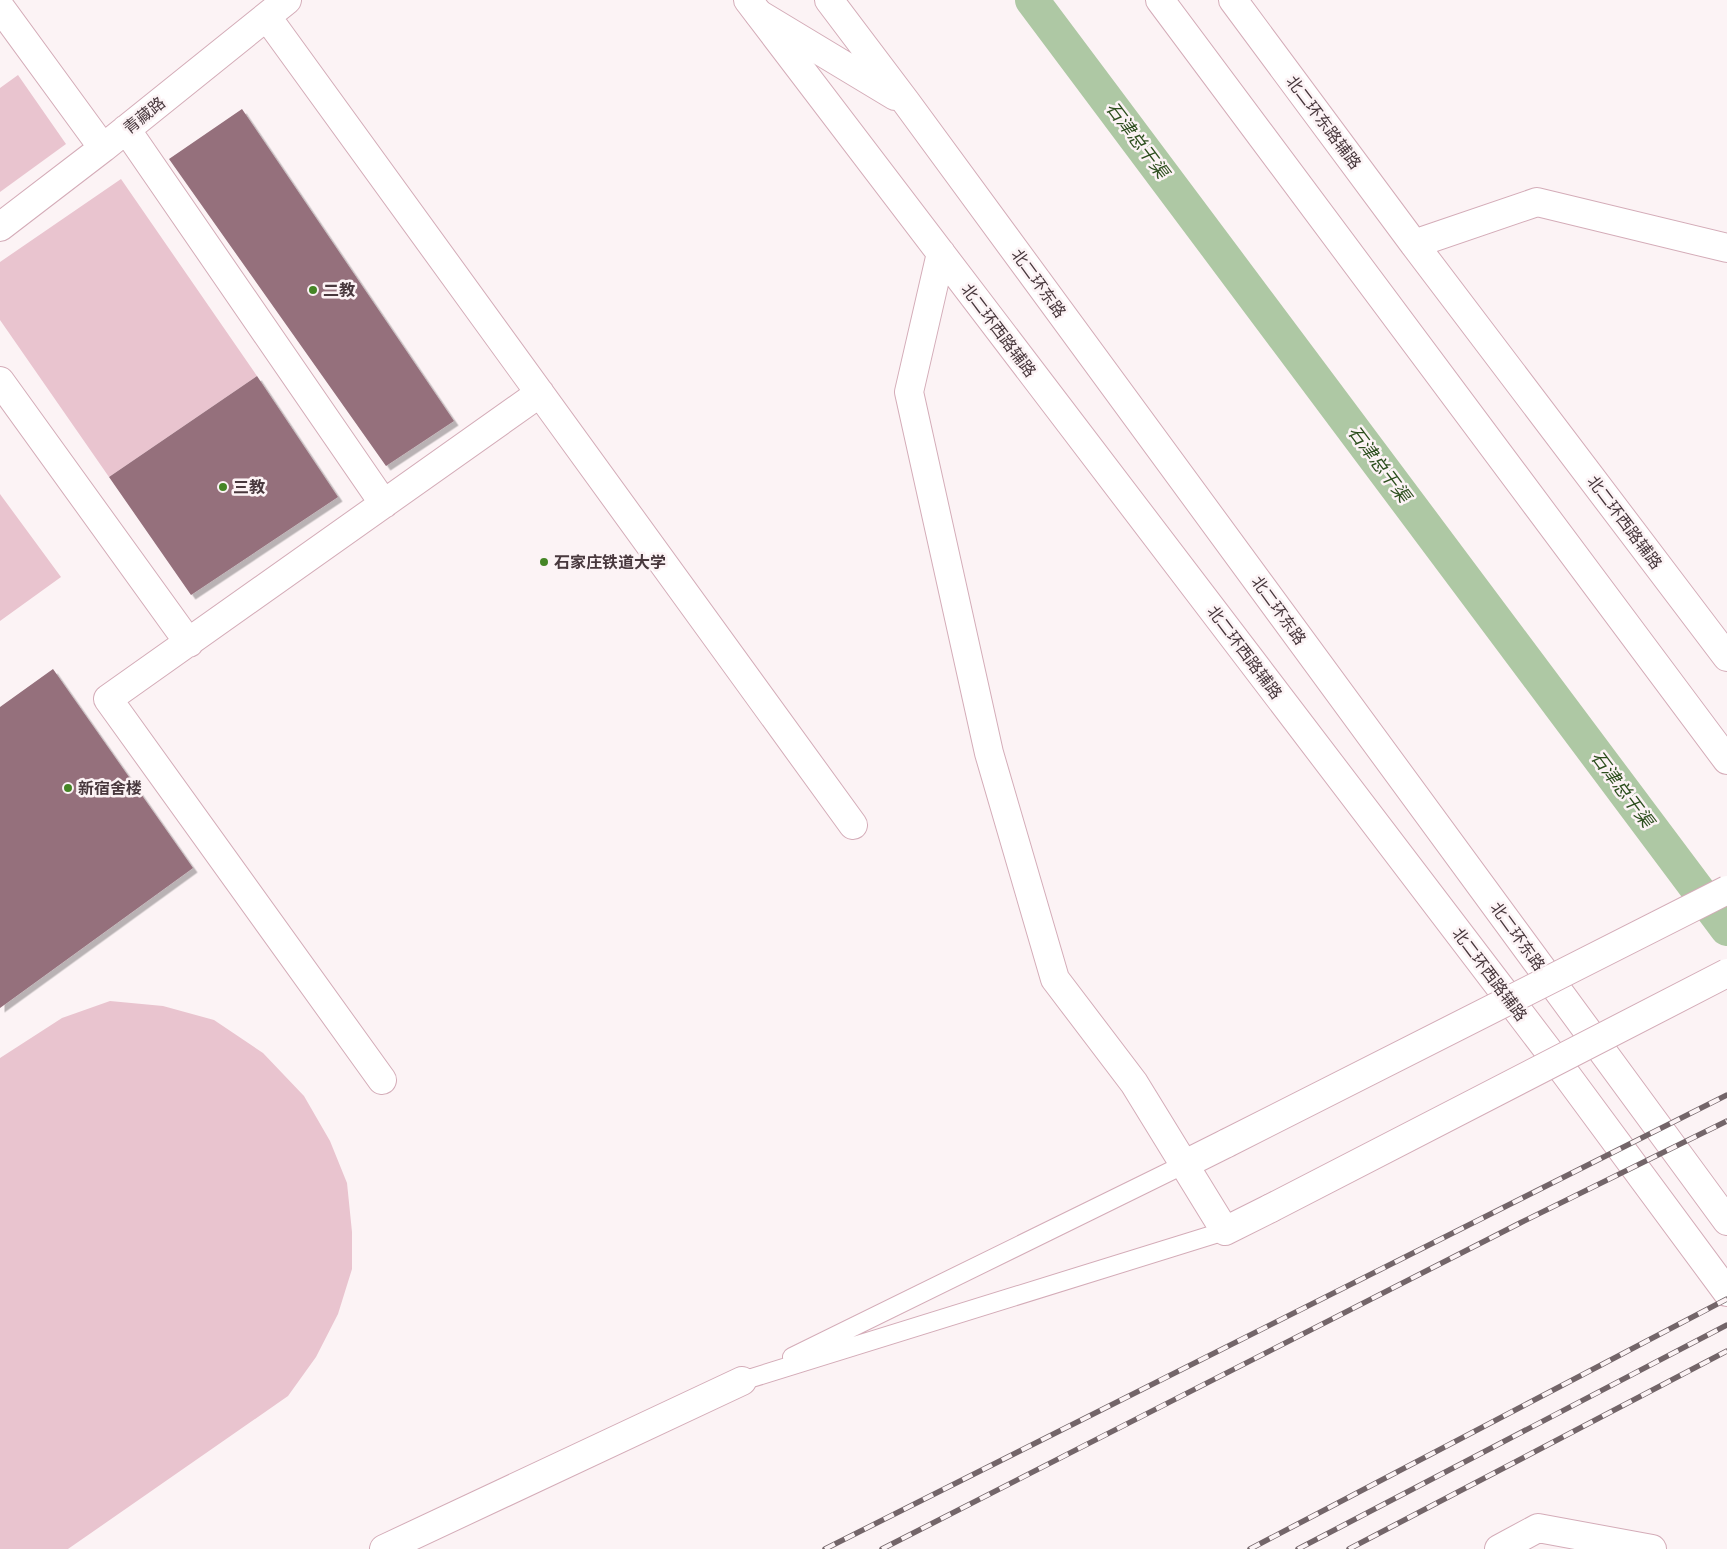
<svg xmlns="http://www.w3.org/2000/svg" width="1727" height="1549" font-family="Raleway,'Noto Sans SC',sans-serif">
  <defs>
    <filter id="shadow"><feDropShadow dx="4.5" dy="4.5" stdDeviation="0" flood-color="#0004"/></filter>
  </defs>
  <rect width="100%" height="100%" fill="#fcf3f5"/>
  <path fill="#e9c4cf" d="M 18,75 L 66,144 L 0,192 L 0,88 Z
    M 121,179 L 257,376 L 109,477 L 0,320 L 0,262 Z
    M 0,494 L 61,577 L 0,621 Z
    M 110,1001 L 163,1006 L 214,1020 L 263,1053 L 304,1096 L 330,1141 L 347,1183 L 352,1232 L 352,1269 L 338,1314 L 316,1357 L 288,1396 L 68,1549 L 0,1549 L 0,1058 L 62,1018 Z"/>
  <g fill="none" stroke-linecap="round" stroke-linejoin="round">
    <path stroke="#aec8a4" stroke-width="34" d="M 1032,0 L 1727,929"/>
  </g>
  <path fill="#95707c" filter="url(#shadow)" d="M 242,109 L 454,421 L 386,466 L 169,159 Z
    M 257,376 L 338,497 L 191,595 L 109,477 Z
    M 53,669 L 193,868 L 0,1008 L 0,707 Z"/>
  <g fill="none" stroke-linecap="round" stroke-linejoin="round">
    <defs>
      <path id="lane" d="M 792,1357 L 1183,1165
        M 742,1381 L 1225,1231"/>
      <path id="street" d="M 0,7 L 103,148
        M 267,17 L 853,825
        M 126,129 L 384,504
        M 0,227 L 103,148 L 287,0
        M 0,381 L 189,643
        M 382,1080 L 108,699 L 540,393"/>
      <path id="secondary" d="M 748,0 L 1557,1062 L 1727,1292
        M 1233,0 L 1414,244 L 1727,657
        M 1414,244 L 1537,202 L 1727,248
        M 941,253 L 909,392 L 989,753 L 1055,979 L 1134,1083 L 1225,1231 L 1271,1208
        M 1183,1165 L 1227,1143
        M 384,1549 L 742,1381
        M 1499,1549 L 1538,1528 L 1652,1549"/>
      <path id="highway" d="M 829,0 L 906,102 L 1727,1221
        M 1160,0 L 1727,760
        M 759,14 L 895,96"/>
    </defs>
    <use href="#lane" stroke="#d4acb8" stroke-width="20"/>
    <use href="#street" stroke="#d4acb8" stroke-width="30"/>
    <use href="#secondary" stroke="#d4acb8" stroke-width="30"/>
    <use href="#highway" stroke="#d4acb8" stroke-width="30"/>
    <use href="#lane" stroke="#fff" stroke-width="18"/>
    <use href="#street" stroke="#fff" stroke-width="28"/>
    <use href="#secondary" stroke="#fff" stroke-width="28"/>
    <use href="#highway" stroke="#fff" stroke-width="28"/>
    <defs>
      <path id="rail" d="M 825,1549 L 1727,1095
        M 882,1549 L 1520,1223 L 1727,1121
        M 1250,1549 L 1727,1299
        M 1298,1549 L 1727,1325
        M 1349,1549 L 1727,1351"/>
    </defs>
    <use href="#rail" stroke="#736569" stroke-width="5.5"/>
    <use href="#rail" stroke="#fcf3f5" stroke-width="4" stroke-dasharray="11" stroke-linecap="butt"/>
    <defs>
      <path id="secondary-bridge" d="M 1227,1143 L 1727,890
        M 1271,1208 L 1727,973"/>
    </defs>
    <use href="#secondary-bridge" stroke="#d4acb8" stroke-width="30" stroke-linecap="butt"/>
    <use href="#secondary-bridge" stroke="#fff" stroke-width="28"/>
  </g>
  <g fill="#458526" stroke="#fcf3f5" stroke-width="2">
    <circle cx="313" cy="290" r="5"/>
    <circle cx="223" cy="487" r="5"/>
    <circle cx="544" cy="562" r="5"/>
    <circle cx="68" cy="788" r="5"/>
  </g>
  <g text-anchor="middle" stroke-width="5" stroke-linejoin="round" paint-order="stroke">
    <g font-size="16" fill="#48383d" stroke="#fcf3f5">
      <text transform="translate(144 115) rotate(-39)" y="6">青藏路</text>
      <text transform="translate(1324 122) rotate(53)" y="6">北二环东路辅路</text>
      <text transform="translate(1039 283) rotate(54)" y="6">北二环东路</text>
      <text transform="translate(999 330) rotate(53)" y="6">北二环西路辅路</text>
      <text transform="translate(1625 522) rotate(53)" y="6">北二环西路辅路</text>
      <text transform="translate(1279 610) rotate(54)" y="6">北二环东路</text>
      <text transform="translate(1245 652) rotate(53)" y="6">北二环西路辅路</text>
      <text transform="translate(1518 936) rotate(54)" y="6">北二环东路</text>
      <text transform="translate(1490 974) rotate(53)" y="6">北二环西路辅路</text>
    </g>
    <g font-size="16" font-weight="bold" fill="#48383d" stroke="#fcf3f5" text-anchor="start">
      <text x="323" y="296">二教</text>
      <text x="233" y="493">三教</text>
      <text x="554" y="568">石家庄铁道大学</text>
      <text x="78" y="794">新宿舍楼</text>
    </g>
    <g font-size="18" font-style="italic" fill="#2c4e1d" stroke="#fcf3f5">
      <text transform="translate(1137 140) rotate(53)" y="6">石津总干渠</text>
      <text transform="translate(1379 464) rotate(53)" y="6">石津总干渠</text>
      <text transform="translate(1622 789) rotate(53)" y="6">石津总干渠</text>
    </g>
  </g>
</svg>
